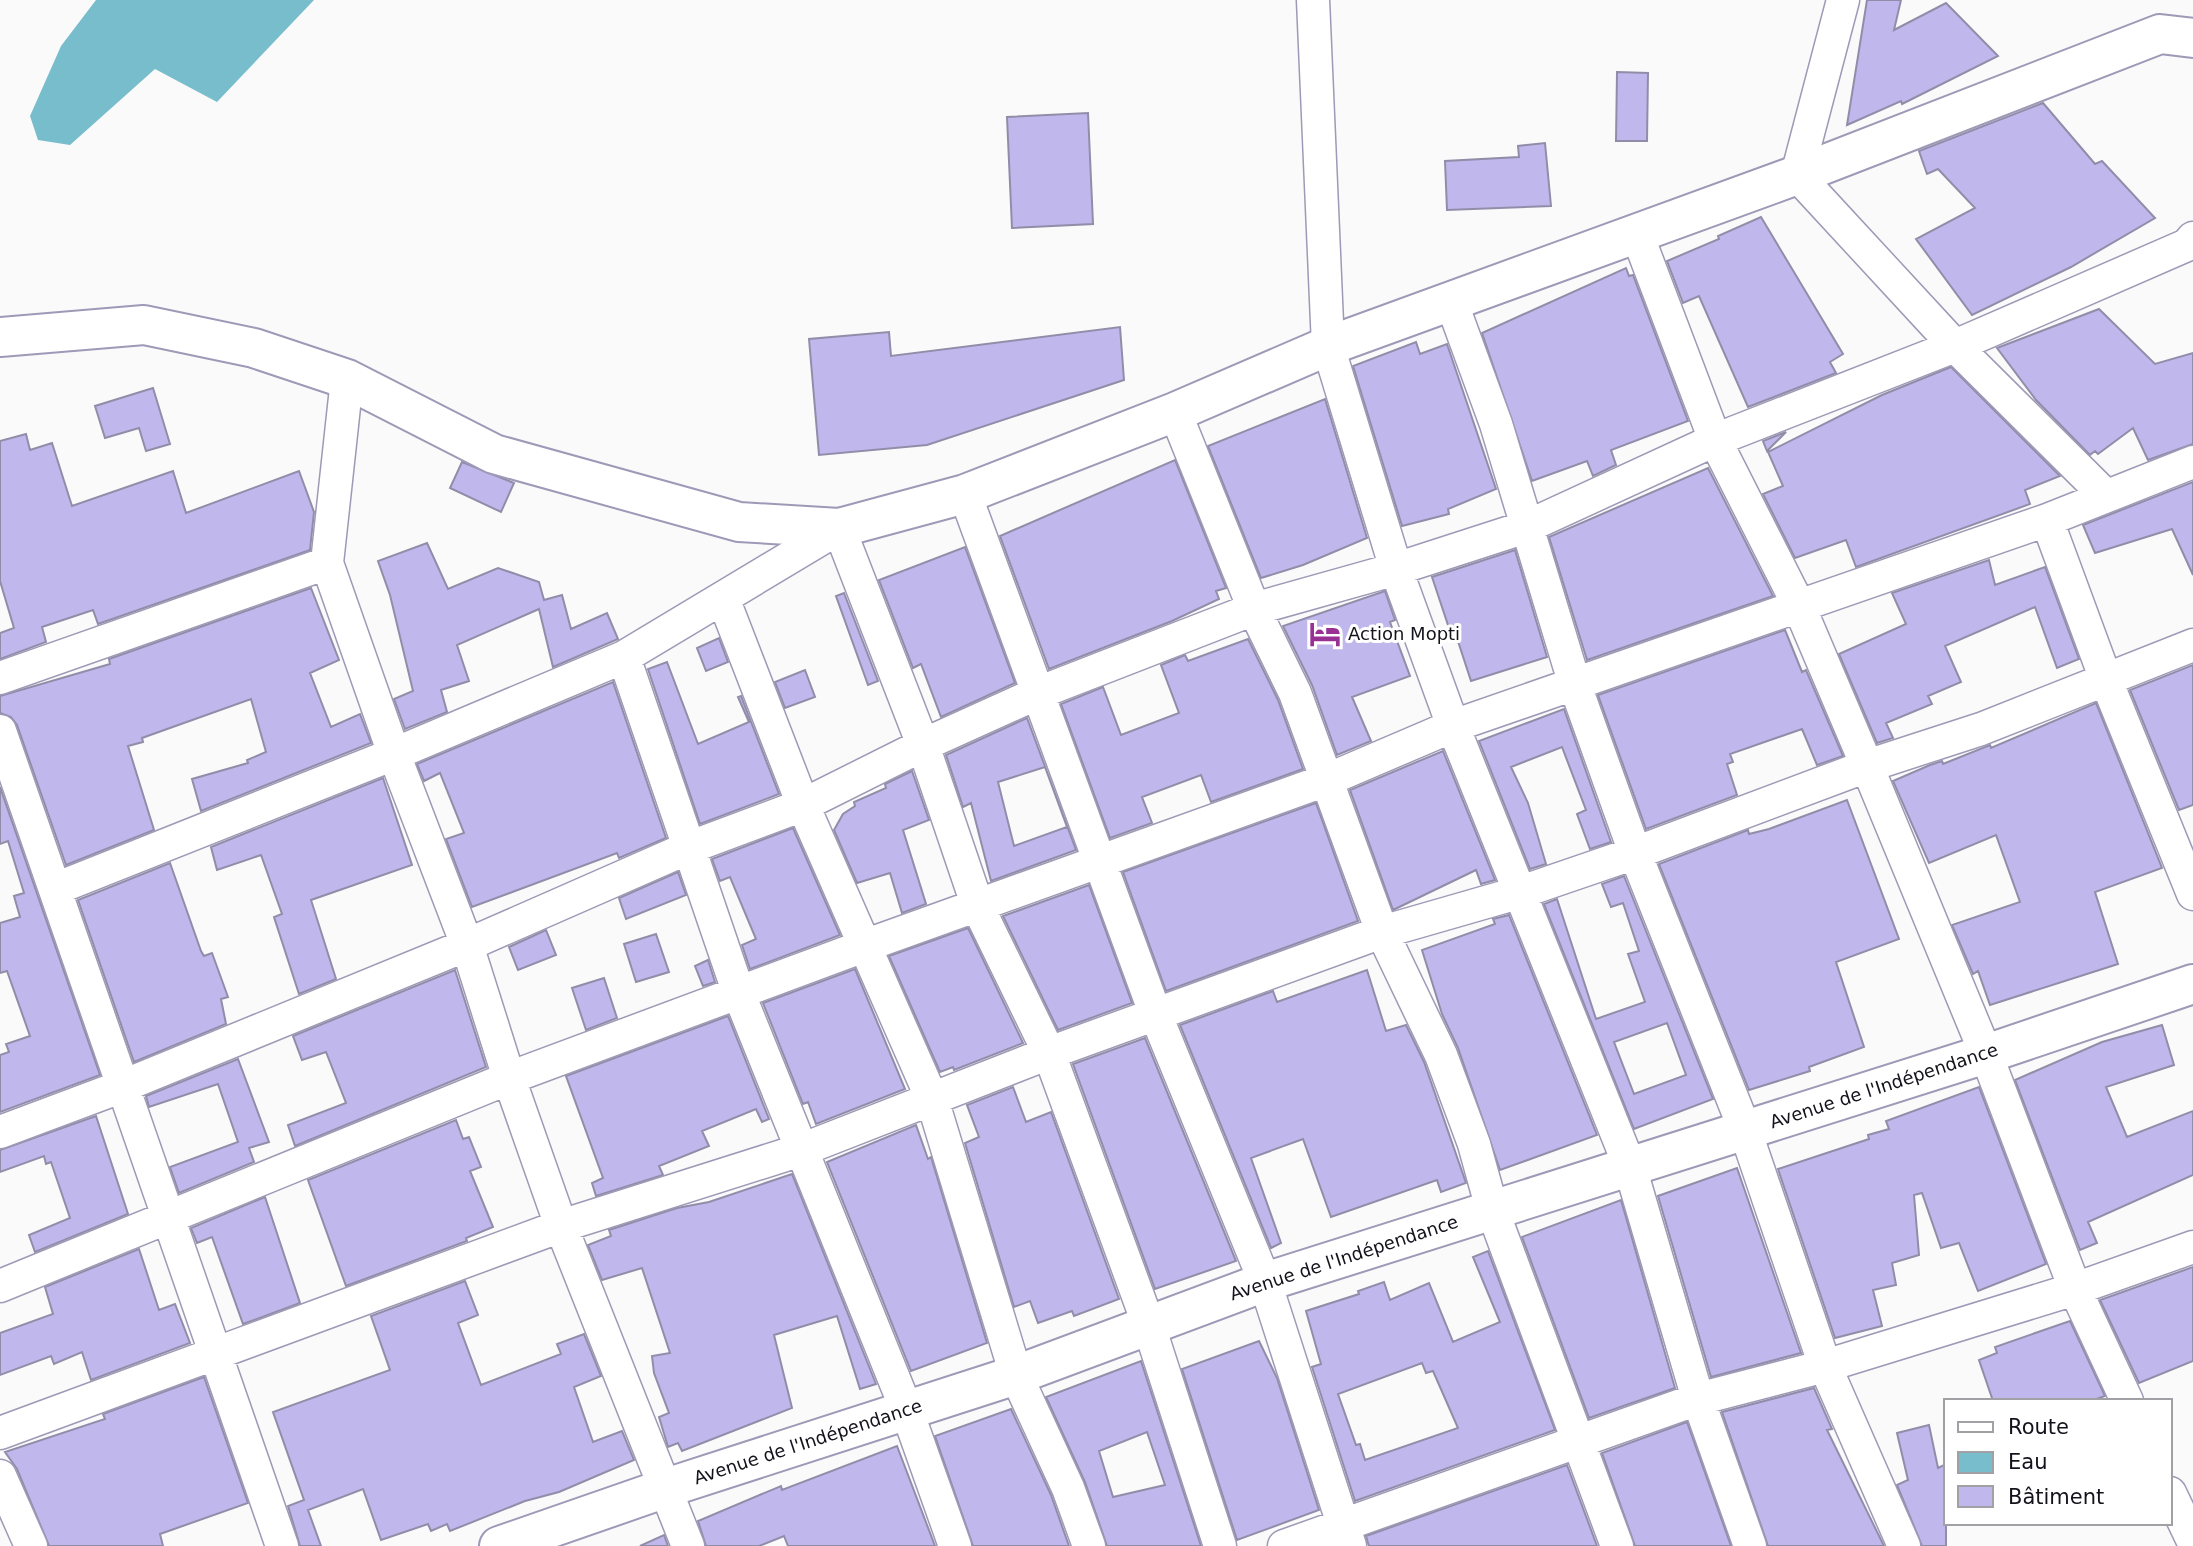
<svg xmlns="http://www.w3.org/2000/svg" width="2193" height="1546" font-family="'DejaVu Sans',sans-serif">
  <rect width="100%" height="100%" fill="#fafafa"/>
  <path fill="#77bdcc" d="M 96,0 L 314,0 L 217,102 L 155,69 L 70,145 L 38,140 L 30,116 L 61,46 Z"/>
  <path fill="#c0b8ec" stroke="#918da9" stroke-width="2" fill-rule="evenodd" d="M 1867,0 L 1901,0 L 1894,30 L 1946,3 L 1998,56 L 1902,104 L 1901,101 L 1847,125 Z
    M 1617,72 L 1648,73 L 1647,141 L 1616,141 Z
    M 2043,103 L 2095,164 L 2102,161 L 2155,218 L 2071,267 L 1972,315 L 1916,239 L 1975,208 L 1938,169 L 1927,174 L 1919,151 Z
    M 1088,113 L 1093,224 L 1012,228 L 1007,117 Z
    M 1545,143 L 1551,206 L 1447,210 L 1445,161 L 1519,157 L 1518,146 Z
    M 1761,217 L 1843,354 L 1830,362 L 1836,373 L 1748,407 L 1699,296 L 1683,303 L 1667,261 L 1719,239 L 1718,236 Z
    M 1626,268 L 1629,276 L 1633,275 L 1688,421 L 1611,450 L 1616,465 L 1593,476 L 1587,461 L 1532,481 L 1482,333 Z
    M 2099,309 L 2155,364 L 2193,353 L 2193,444 L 2148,460 L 2133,428 L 2098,454 L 2095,451 L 2090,455 L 2036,400 L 1997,348 Z
    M 1120,327 L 1124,380 L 927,445 L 819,455 L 809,339 L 889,332 L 891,356 Z
    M 1416,342 L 1420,354 L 1447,344 L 1496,489 L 1448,509 L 1449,514 L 1402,526 L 1353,366 Z
    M 1951,367 L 2060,476 L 2025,490 L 2030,504 L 1856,567 L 1846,540 L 1795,558 L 1763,494 L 1783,486 L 1768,452 L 1882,395 Z
    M 153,388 L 170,444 L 146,451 L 139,428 L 105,438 L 95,406 Z
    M 1325,399 L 1367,538 L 1303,565 L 1261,578 L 1208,446 Z
    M 1786,432 L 1767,451 L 1763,441 Z
    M 26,434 L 30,450 L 52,443 L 72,506 L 173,471 L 186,513 L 299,471 L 314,512 L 310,550 L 98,624 L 93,610 L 42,627 L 46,642 L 0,659 L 0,633 L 14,628 L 0,581 L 0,441 Z
    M 1175,460 L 1226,588 L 1216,591 L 1219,599 L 1172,621 L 1049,669 L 1000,536 Z
    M 462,462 L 514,483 L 501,512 L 450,488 Z
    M 1708,468 L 1773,596 L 1587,660 L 1549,537 Z
    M 2193,482 L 2193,575 L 2172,529 L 2095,553 L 2083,525 Z
    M 427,543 L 448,589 L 498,568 L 539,582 L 544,600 L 562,595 L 571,629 L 607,613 L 618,639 L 553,667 L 539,609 L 457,645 L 469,681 L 441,690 L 447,712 L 405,729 L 394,699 L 413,691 L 390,595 L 378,561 Z
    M 965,547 L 1015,683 L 941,717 L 921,664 L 913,668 L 879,580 Z
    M 1515,550 L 1547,657 L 1471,681 L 1453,626 L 1449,628 L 1432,577 Z
    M 1989,560 L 1995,585 L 2045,567 L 2079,659 L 2057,668 L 2035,607 L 1945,646 L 1961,682 L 1928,696 L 1932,704 L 1886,723 L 1893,738 L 1877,743 L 1839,654 L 1906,624 L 1892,593 Z
    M 311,588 L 339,660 L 310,673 L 331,727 L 360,714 L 371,743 L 201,811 L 192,779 L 248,763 L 247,760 L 266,752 L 251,699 L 142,738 L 143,742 L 128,746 L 154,830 L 66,865 L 17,725 L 11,717 L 0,713 L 0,696 L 110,664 L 109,659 Z
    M 1385,591 L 1395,620 L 1390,622 L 1410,676 L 1352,697 L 1371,741 L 1337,755 L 1312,685 L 1283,626 Z
    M 844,593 L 878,681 L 868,685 L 836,596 Z
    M 1785,630 L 1802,672 L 1806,670 L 1843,756 L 1817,765 L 1802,729 L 1730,754 L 1733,762 L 1727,764 L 1737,795 L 1646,829 L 1598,695 Z
    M 719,638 L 728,662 L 706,671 L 697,648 Z
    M 1248,639 L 1278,700 L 1303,769 L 1211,802 L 1201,775 L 1142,797 L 1152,823 L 1110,838 L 1061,704 L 1103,687 L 1121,735 L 1179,713 L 1161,665 L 1185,655 L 1188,661 Z
    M 667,662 L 698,744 L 749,722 L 738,697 L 741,696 L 779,794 L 700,824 L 648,669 Z
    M 2193,665 L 2193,805 L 2179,810 L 2130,690 Z
    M 805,670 L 815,697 L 785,708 L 775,682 Z
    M 613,682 L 666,838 L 619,858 L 617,853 L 472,907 L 446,839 L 464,833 L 440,773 L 424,781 L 417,764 Z
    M 2096,703 L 2162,868 L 2095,892 L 2118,964 L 1990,1005 L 1978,971 L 1973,974 L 1952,925 L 2020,902 L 1996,835 L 1929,863 L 1893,781 L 1930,765 L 1942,761 L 1943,764 L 1990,745 L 1991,748 Z
    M 1564,709 L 1611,842 L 1590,849 L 1577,814 L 1586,810 L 1562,747 L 1511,767 L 1528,803 L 1546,864 L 1530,869 L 1479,741 Z
    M 1027,718 L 1076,850 L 991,881 L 971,803 L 963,807 L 946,755 ZM 1045,767 L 1067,827 L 1014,846 L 998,782 Z
    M 1443,751 L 1495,880 L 1481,884 L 1476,870 L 1393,910 L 1350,790 Z
    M 912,771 L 929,820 L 903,830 L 926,904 L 902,913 L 890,873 L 857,883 L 834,830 L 843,814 L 855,806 L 854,802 L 886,788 L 885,784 Z
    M 383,778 L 412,865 L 311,900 L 336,979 L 299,994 L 274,917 L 282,914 L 261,855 L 217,870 L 211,847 Z
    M 0,787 L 100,1075 L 0,1112 L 0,1055 L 9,1052 L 6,1044 L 30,1036 L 7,971 L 0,973 L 0,923 L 20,917 L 14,896 L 24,893 L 8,841 L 0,844 Z
    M 1847,800 L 1899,939 L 1836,962 L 1864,1047 L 1809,1067 L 1810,1071 L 1749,1090 L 1659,864 L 1748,830 L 1749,834 L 1769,829 Z
    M 1316,803 L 1358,921 L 1166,991 L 1123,872 Z
    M 793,828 L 840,935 L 750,969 L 742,945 L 756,939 L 730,877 L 720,881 L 712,859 Z
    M 170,863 L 201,951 L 204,956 L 212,953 L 228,997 L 221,999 L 226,1024 L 134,1062 L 78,900 Z
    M 678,872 L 686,895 L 626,919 L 619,898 Z
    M 1624,876 L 1713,1099 L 1634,1129 L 1544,904 L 1557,899 L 1596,1019 L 1645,1002 L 1628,954 L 1639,951 L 1623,903 L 1611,907 L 1602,884 ZM 1667,1023 L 1686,1075 L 1634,1094 L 1614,1042 Z
    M 1089,885 L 1132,1003 L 1058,1030 L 1003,916 Z
    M 1509,915 L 1597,1135 L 1500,1170 L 1458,1048 L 1442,1014 L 1422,950 L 1495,924 L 1493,919 Z
    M 968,928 L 1023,1043 L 954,1070 L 953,1067 L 940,1072 L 889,956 Z
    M 546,930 L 556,955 L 518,970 L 509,947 Z
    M 656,934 L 669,972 L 636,982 L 624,944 Z
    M 708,960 L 715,982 L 703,986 L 695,966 Z
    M 855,969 L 905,1089 L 816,1124 L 808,1102 L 803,1104 L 763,1003 Z
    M 455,970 L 486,1067 L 295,1146 L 288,1125 L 346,1103 L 326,1052 L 302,1060 L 293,1036 Z
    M 1367,970 L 1386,1031 L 1406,1025 L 1424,1062 L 1466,1183 L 1441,1192 L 1437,1180 L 1331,1217 L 1303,1139 L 1251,1158 L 1281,1243 L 1271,1248 L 1180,1025 L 1273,991 L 1277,1002 Z
    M 604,978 L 617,1018 L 586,1030 L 572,988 Z
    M 728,1016 L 769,1119 L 762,1122 L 756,1109 L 702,1131 L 709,1146 L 659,1166 L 663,1175 L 596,1196 L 592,1183 L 603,1178 L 566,1076 Z
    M 2162,1025 L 2174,1065 L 2106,1087 L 2127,1137 L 2193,1111 L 2193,1175 L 2088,1222 L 2097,1243 L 2080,1250 L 2015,1080 L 2102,1042 Z
    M 1145,1038 L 1236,1261 L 1155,1289 L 1073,1064 Z
    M 238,1059 L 269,1142 L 249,1148 L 254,1162 L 179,1193 L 170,1167 L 238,1142 L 218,1084 L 149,1107 L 146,1096 Z
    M 1013,1087 L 1026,1122 L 1051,1112 L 1119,1299 L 1074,1316 L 1072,1311 L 1038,1323 L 1030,1301 L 1014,1307 L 965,1143 L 979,1137 L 967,1105 Z
    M 1979,1087 L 2046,1264 L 1978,1291 L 1959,1243 L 1941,1248 L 1922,1193 L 1914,1195 L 1919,1255 L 1892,1263 L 1896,1285 L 1873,1290 L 1882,1326 L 1835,1338 L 1778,1169 L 1869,1139 L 1868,1135 L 1889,1129 L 1886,1121 Z
    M 96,1116 L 128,1214 L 35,1252 L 29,1235 L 70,1218 L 51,1162 L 46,1164 L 44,1156 L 0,1172 L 0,1150 Z
    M 456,1120 L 463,1139 L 469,1137 L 481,1167 L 470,1171 L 493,1227 L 466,1238 L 467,1241 L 346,1286 L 308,1180 Z
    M 916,1125 L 928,1159 L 931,1157 L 987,1343 L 911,1371 L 827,1162 Z
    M 1737,1168 L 1801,1353 L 1711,1377 L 1658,1196 Z
    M 792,1174 L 876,1384 L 860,1389 L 837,1316 L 774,1335 L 792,1408 L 682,1451 L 678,1443 L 668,1447 L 659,1417 L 669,1413 L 654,1373 L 652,1356 L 670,1353 L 642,1268 L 602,1280 L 588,1245 L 611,1236 L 609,1230 L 677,1208 L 709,1202 Z
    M 265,1197 L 300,1303 L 243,1324 L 212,1237 L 197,1243 L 191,1228 Z
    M 1621,1200 L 1675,1388 L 1589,1418 L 1522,1237 Z
    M 139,1249 L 159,1310 L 175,1304 L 190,1343 L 91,1380 L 82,1352 L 54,1364 L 51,1356 L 0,1375 L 0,1333 L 53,1314 L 45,1287 Z
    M 1488,1251 L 1555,1430 L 1355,1501 L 1312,1367 L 1321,1364 L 1306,1311 L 1359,1294 L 1358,1291 L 1384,1282 L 1390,1300 L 1429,1283 L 1453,1342 L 1500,1322 L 1473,1257 ZM 1422,1363 L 1426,1373 L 1433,1371 L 1458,1428 L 1365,1460 L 1360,1444 L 1356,1445 L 1338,1394 Z
    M 2193,1267 L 2193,1361 L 2139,1383 L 2100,1300 Z
    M 465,1281 L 478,1315 L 458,1323 L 481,1385 L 561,1354 L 557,1344 L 584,1334 L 601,1376 L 574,1387 L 593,1442 L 622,1431 L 634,1460 L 559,1492 L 525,1501 L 450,1531 L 447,1524 L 431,1531 L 428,1524 L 381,1540 L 363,1489 L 308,1510 L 321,1546 L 300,1546 L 288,1506 L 304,1500 L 273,1412 L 390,1370 L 371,1316 Z
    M 2070,1321 L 2105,1396 L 2091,1401 L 1993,1401 L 1979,1360 L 1997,1353 L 1995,1347 Z
    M 1259,1341 L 1277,1378 L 1319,1510 L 1237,1540 L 1182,1369 Z
    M 1141,1361 L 1201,1546 L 1107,1546 L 1085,1482 L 1046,1397 ZM 1147,1432 L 1165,1485 L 1113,1497 L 1099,1451 Z
    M 204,1377 L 248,1503 L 160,1534 L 163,1546 L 49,1546 L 17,1469 L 5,1452 L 105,1419 L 103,1414 Z
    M 1814,1388 L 1832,1429 L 1827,1430 L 1884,1546 L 1768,1546 L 1722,1412 Z
    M 1011,1409 L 1051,1495 L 1069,1546 L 973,1546 L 935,1436 Z
    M 1687,1422 L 1731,1546 L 1635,1546 L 1602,1453 Z
    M 1929,1425 L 1938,1468 L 1946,1464 L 1946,1546 L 1922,1546 L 1897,1485 L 1908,1480 L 1897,1433 Z
    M 897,1446 L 935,1546 L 788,1546 L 784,1536 L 759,1546 L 706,1546 L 698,1521 L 781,1486 L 782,1490 Z
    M 1567,1465 L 1597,1546 L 1369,1546 L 1368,1543 L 1366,1536 Z
    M 664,1535 L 668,1546 L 640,1546 Z"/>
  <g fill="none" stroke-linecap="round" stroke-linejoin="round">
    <defs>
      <path id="minor" d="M 1313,0 L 1328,346 L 1396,569 L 1453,726 L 1630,1167 L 1698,1399 L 1750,1546
        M 1843,0 L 1797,175 L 1955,346 L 2105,495
        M 1637,234 L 1715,440 L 1799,606 L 1867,766 L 1986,1054 L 2075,1289 L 2127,1401
        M 1451,301 L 1496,424 L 1575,685 L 1635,853 L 1745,1130 L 1825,1366 L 1904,1546
        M 347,379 L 327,563 L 394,754 L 467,945 L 509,1078 L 561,1226 L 688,1546
        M 1175,412 L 1254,609 L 1295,693 L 1382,932 L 1441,1055 L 1474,1144 L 1492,1209 L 1617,1546
        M 965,494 L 1155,1013 L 1265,1282 L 1350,1546
        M 2047,520 L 2106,680 L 2193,894
        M 723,598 L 803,805 L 932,1099 L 1016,1375 L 1068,1488 L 1089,1546
        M 624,657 L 739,994 L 907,1411 L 955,1546
        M 0,678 L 327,563
        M 0,731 L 282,1546
        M 55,889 L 394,754 L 624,657 L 839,528 L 923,745 L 978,907 L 1049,1053 L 1149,1326 L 1220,1546
        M 0,1132 L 123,1086 L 467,945 L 688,848 L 803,805 L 923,745 L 1038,693 L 1254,609 L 1396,569 L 1526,527 L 1715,440 L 1955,346 L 2187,245 L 2193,238
        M 0,1286 L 509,1078 L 864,946 L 1329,779 L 1453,726 L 2047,520 L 2193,462
        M 0,1433 L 561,1226 L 801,1150 L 1049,1053 L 1382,932 L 1521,892 L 1635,853 L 1867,766 L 1981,729 L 2193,645
        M 0,1476 L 31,1546
        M 2170,1493 L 2193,1541
        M 1284,1546 L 1698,1399 L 1825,1366 L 2075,1289 L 2193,1247"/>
      <path id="secondary" d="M 0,337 L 144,325 L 254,348 L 347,379 L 494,454 L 739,522 L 839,528 L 965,494 L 1175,412 L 1328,346 L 1797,175 L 2160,34 L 2193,38
        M 499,1546 L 666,1488 L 1016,1375 L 1265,1282 L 1986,1054 L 2193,984"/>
    </defs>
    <use href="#minor" stroke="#9e99b6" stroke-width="35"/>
    <use href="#secondary" stroke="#9e99b6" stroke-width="42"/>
    <use href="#minor" stroke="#fff" stroke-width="32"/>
    <use href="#secondary" stroke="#fff" stroke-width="38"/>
  </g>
  <defs>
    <symbol id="hotel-bare" viewBox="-9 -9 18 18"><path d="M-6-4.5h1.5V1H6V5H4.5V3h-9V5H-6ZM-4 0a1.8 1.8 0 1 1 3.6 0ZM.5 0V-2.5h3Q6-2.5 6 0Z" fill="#993194" stroke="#fff" stroke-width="2.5" paint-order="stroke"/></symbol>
  </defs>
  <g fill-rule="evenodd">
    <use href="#hotel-bare" x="1303" y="612" width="44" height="44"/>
  </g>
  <g text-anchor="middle" stroke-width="6" stroke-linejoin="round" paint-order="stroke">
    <g font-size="18" fill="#14121c" stroke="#fff" text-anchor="start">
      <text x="1348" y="640">Action Mopti</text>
    </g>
    <g font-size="18" fill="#14121c" stroke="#fff">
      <text transform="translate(1884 1086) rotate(-18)" y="6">Avenue de l'Indépendance</text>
      <text transform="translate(1344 1258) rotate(-18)" y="6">Avenue de l'Indépendance</text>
      <text transform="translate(808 1442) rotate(-18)" y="6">Avenue de l'Indépendance</text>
    </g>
  </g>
  <rect x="1944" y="1399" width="228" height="126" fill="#ffffff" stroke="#a1a0a4" stroke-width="2"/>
  <rect x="1958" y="1422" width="35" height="10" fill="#ffffff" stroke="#a1a0a4" stroke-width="2"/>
  <text x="2008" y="1434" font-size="21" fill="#14121c">Route</text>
  <rect x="1958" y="1452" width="35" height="21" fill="#77bdcc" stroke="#a1a0a4" stroke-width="2"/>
  <text x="2008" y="1469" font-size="21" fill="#14121c">Eau</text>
  <rect x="1958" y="1486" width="35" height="21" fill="#c0b8ec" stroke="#a1a0a4" stroke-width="2"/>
  <text x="2008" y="1504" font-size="21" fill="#14121c">Bâtiment</text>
</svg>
